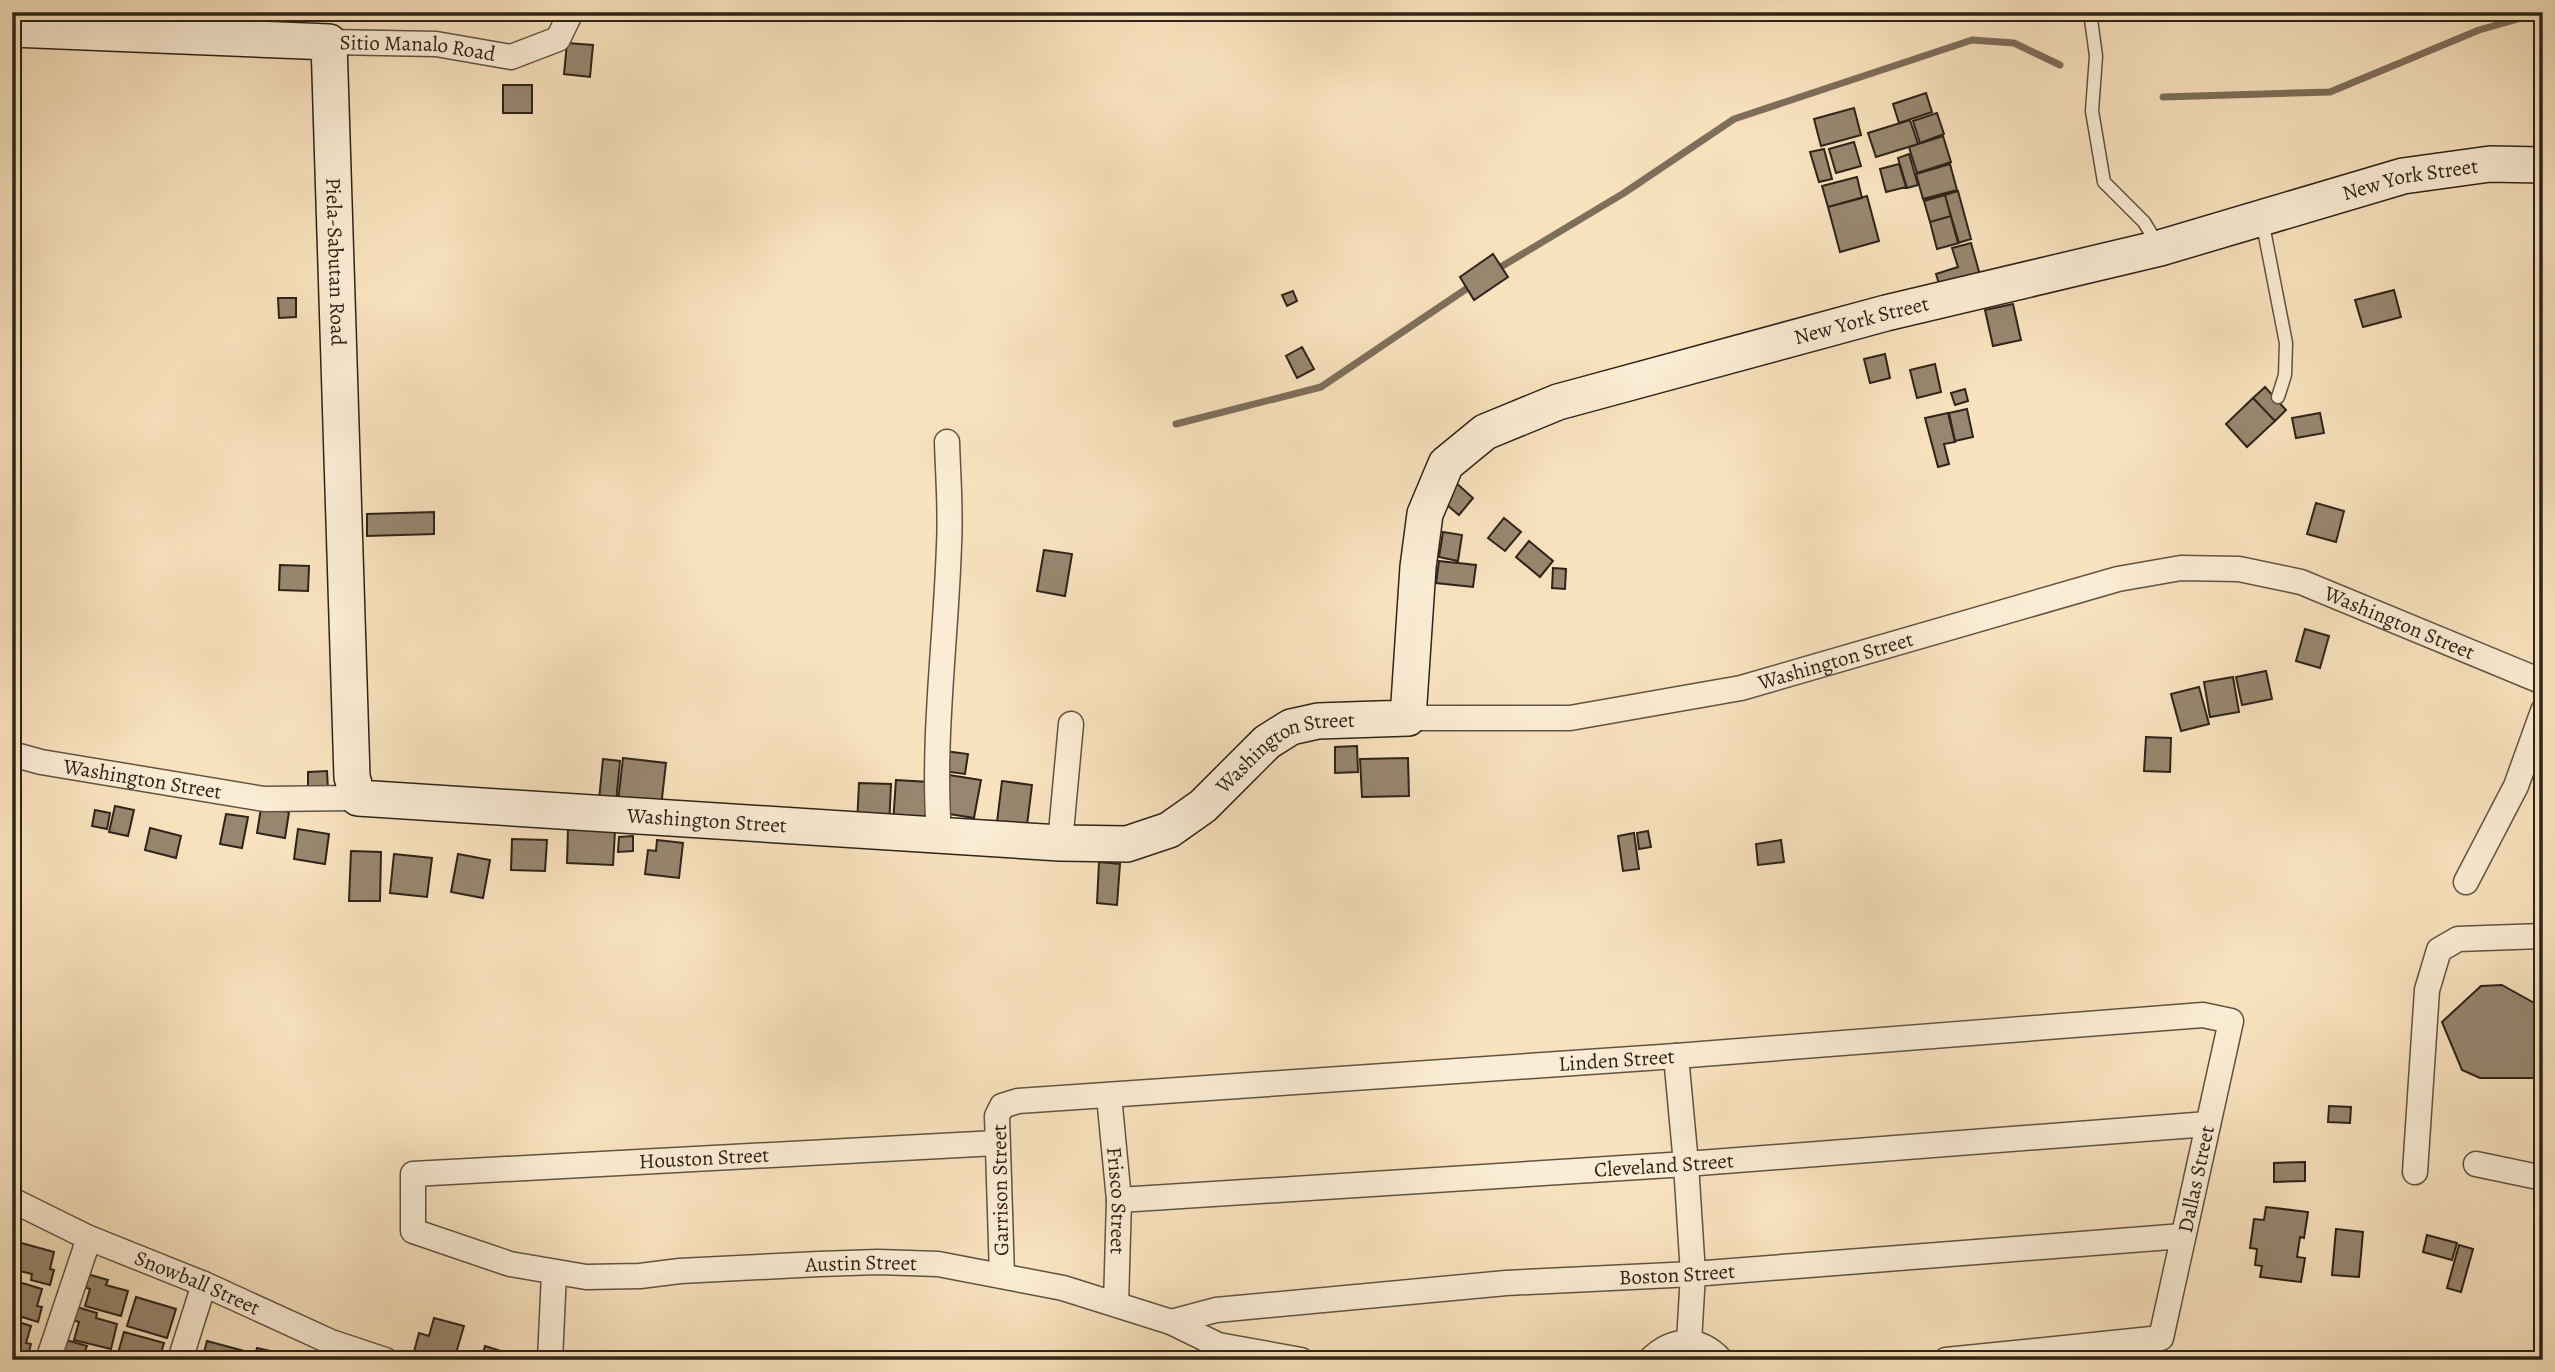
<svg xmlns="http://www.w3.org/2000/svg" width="2555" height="1372" font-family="Alegreya,serif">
  <rect width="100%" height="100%" fill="#f9e3bf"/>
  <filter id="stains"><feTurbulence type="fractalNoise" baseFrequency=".00286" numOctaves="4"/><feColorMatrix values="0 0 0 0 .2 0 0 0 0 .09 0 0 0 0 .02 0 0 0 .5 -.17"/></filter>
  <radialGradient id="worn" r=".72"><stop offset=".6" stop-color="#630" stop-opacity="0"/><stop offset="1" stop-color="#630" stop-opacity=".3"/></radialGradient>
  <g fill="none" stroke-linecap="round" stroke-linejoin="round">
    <path stroke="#7e6f5b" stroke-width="7" d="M 2163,97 L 2330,92 L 2479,30 L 2542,12
      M 1494,271 L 1624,193 L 1734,119 L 1972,40 L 2014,43 L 2060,65
      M 1176,424 L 1321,387 L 1475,283"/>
  </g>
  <path fill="#988770" stroke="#2e231a" stroke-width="2" d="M 159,12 L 176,12 L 176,19 L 159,19 Z
    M 249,12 L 280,12 L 279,19 L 248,17 Z
    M 343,12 L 372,12 L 372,18 L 343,16 Z
    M 567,43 L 593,45 L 590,77 L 564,74 Z
    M 503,85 L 532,85 L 532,113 L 503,113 Z
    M 1926,93 L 1932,112 L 1899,123 L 1893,104 Z
    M 1854,108 L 1861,135 L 1821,146 L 1814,119 Z
    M 1937,113 L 1944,134 L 1920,143 L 1913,121 Z
    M 1910,120 L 1918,144 L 1876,157 L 1868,133 Z
    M 1943,136 L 1951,162 L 1917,173 L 1909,147 Z
    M 1854,142 L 1861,166 L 1836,173 L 1829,149 Z
    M 1824,149 L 1832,179 L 1819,182 L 1810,152 Z
    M 1909,154 L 1918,185 L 1907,188 L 1898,158 Z
    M 1899,164 L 1906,187 L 1886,192 L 1880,169 Z
    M 1950,164 L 1957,190 L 1923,199 L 1916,174 Z
    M 1857,177 L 1862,198 L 1828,207 L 1822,186 Z
    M 1958,191 L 1971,239 L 1958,243 L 1945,195 Z
    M 1945,195 L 1951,216 L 1930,222 L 1924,201 Z
    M 1867,196 L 1879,241 L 1840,252 L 1828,207 Z
    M 1951,216 L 1959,243 L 1937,249 L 1930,222 Z
    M 1971,243 L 1980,275 L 1940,287 L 1936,274 L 1958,267 L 1952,248 Z
    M 1493,254 L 1508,277 L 1474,300 L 1460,277 Z
    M 2394,290 L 2401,317 L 2363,327 L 2355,300 Z
    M 1293,291 L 1297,301 L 1287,306 L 1282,295 Z
    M 278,298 L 296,298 L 296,317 L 279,318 Z
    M 2013,304 L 2021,340 L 1993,346 L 1985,310 Z
    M 1302,347 L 1314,369 L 1297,378 L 1286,356 Z
    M 1885,354 L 1890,378 L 1870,383 L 1864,359 Z
    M 1935,364 L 1941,392 L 1917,398 L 1910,370 Z
    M 2265,387 L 2286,410 L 2275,421 L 2253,398 Z
    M 1965,389 L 1968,401 L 1955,405 L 1951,393 Z
    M 2253,398 L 2275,421 L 2247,447 L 2226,424 Z
    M 1967,409 L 1973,437 L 1955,441 L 1949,413 Z
    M 1948,413 L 1955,442 L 1944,444 L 1949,464 L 1938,467 L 1925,418 Z
    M 2320,413 L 2324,433 L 2296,438 L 2292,418 Z
    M 1455,482 L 1473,498 L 1459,515 L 1441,500 Z
    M 2316,503 L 2344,511 L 2336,542 L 2307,534 Z
    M 434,512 L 434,534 L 367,536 L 367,514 Z
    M 1504,518 L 1521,532 L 1505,551 L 1488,538 Z
    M 1443,532 L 1462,535 L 1458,561 L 1439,557 Z
    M 1529,541 L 1553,561 L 1540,577 L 1516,557 Z
    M 1044,550 L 1072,554 L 1065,596 L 1037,591 Z
    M 1439,561 L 1476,565 L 1473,587 L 1436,583 Z
    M 280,565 L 309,566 L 308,591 L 279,590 Z
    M 1553,568 L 1566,569 L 1565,589 L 1552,588 Z
    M 2305,629 L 2329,636 L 2320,668 L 2296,661 Z
    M 2266,671 L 2272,699 L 2242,705 L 2236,677 Z
    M 2233,677 L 2239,712 L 2210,717 L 2204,682 Z
    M 2199,687 L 2209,724 L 2181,731 L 2171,694 Z
    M 2146,737 L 2171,738 L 2170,772 L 2144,771 Z
    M 1357,746 L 1358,772 L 1335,773 L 1335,747 Z
    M 945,751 L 968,754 L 965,774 L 942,771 Z
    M 623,758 L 666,763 L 661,807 L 618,802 Z
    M 1408,758 L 1409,796 L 1362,797 L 1360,759 Z
    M 603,759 L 620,761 L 616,802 L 599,800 Z
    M 327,771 L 328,789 L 308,790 L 308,772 Z
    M 949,775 L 981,780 L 974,818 L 943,813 Z
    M 896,780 L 929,782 L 925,826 L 893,823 Z
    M 1002,781 L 1032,785 L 1027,825 L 997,822 Z
    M 859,783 L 891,784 L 889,827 L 857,825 Z
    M 115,806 L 134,810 L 128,836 L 109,832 Z
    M 261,808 L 289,812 L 285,838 L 257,833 Z
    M 95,810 L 110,813 L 107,829 L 92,826 Z
    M 226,814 L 248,817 L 242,848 L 220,844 Z
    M 150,828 L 181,836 L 176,858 L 145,850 Z
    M 298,829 L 329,834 L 325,864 L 294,859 Z
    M 568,829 L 615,831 L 613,865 L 567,863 Z
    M 1648,831 L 1651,847 L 1639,849 L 1637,833 Z
    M 1634,833 L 1639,869 L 1623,871 L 1618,836 Z
    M 633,836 L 633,851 L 618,852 L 619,837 Z
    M 512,839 L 547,840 L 545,871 L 511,870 Z
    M 657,840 L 683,843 L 679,878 L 645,874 L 648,850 L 656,851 Z
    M 1781,840 L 1784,862 L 1758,865 L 1756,844 Z
    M 351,851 L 381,852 L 380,901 L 349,901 Z
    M 394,854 L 432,858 L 427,897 L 390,893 Z
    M 458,854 L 490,860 L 483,898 L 451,892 Z
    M 1099,862 L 1120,864 L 1117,905 L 1097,903 Z
    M 2502,985 L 2543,1008 L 2543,1048 L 2536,1078 L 2480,1078 L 2462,1070 L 2442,1022 L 2481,986 Z
    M 2329,1106 L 2351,1107 L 2350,1123 L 2328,1122 Z
    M 2305,1162 L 2305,1181 L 2274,1182 L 2274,1163 Z
    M 2266,1207 L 2308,1212 L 2304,1238 L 2300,1237 L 2297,1257 L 2305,1258 L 2301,1282 L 2260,1277 L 2262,1266 L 2255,1265 L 2257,1249 L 2250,1248 L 2254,1219 L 2264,1220 Z
    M 2336,1229 L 2363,1232 L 2359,1277 L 2332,1275 Z
    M 2427,1235 L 2457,1243 L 2452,1260 L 2423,1252 Z
    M 14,1241 L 54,1252 L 50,1269 L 54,1270 L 50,1285 L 31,1280 L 32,1274 L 12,1269 Z
    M 2459,1245 L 2473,1249 L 2461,1292 L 2447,1288 Z
    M 87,1274 L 108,1280 L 106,1285 L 128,1291 L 121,1316 L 85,1306 L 90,1289 L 84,1287 Z
    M 12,1280 L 42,1289 L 37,1306 L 42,1307 L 38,1322 L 19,1316 L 20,1311 L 12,1309 Z
    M 136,1297 L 176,1309 L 167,1338 L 127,1326 Z
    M 77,1307 L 97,1313 L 96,1318 L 117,1324 L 111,1349 L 74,1340 L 79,1322 L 73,1320 Z
    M 434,1318 L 464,1326 L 454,1360 L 435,1358 L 434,1360 L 412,1359 L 419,1333 L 429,1336 Z
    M 12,1320 L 31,1326 L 26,1343 L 31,1344 L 27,1359 L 12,1354 Z
    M 124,1332 L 164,1343 L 159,1360 L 116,1360 Z
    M 66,1340 L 87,1346 L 85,1351 L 107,1356 L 106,1360 L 67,1360 L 68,1355 L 63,1353 Z
    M 207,1341 L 248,1352 L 246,1360 L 202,1360 Z
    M 485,1346 L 504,1352 L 502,1360 L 481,1360 Z
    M 257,1348 L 275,1352 L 273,1360 L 254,1360 Z"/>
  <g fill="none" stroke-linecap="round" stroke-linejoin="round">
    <defs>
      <path id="lane" d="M 2090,12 L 2096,56 L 2092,111 L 2104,182 L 2144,222 L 2158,245
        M 2262,220 L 2286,343 L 2285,375 L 2278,397"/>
      <g id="street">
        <path id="s1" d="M 329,42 L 436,44 L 511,57 L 558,39 L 571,12"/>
        <path id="s2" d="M 1408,718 L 1570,718 L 1741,688 L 2118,579 L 2181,568 L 2239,569 L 2301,582 L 2543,682"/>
        <path id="s3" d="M 12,754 L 41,762 L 264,799 L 358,798"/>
        <path d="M 939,835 C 932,738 946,641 949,545 C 951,511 948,476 947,442"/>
        <path d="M 1060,843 L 1071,724"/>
        <path d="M 2466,882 L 2516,786 L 2543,711"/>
        <path d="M 1676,1056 L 1686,1164 L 1693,1274 L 1689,1342"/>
        <path id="s4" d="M 1109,1096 L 1119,1200 L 1116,1304"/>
        <path id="s5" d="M 996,1143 L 413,1174 L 413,1231 L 510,1264 L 586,1277 L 640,1276 L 680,1271 L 819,1264 L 878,1262 L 938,1264 L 1063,1288 L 1171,1322 L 1218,1345 L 1301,1360"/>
        <path d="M 2476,1164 L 2543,1178"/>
        <path d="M 2415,1172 L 2427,990 L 2439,950 L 2458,939 L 2543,936"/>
        <path id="s6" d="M 12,1200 L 89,1238 L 204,1284 L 331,1342 L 385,1360"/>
        <path id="s7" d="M 1119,1200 L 1686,1164 L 2208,1124"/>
        <path id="s8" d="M 1002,1276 L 997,1116 L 1002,1106 L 1018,1101 L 1676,1056 L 2203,1015 L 2231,1021 L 2161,1338 L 1946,1360"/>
        <path id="s9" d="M 1171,1322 L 1216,1310 L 1506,1283 L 1693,1274 L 2183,1236"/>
        <path d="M 48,1360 L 89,1238"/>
        <path d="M 180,1360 L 204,1284"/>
        <path d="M 550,1360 L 554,1273"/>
        <path d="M 1650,1360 C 1672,1338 1699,1336 1721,1360"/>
      </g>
      <g id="secondary">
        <path id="s10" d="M 12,29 L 329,42 L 352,777 L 358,798 L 1060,843 L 1127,844 L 1169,830 L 1203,806 L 1267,742 L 1291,727 L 1318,721 L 1408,718 L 1418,567 L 1425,514 L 1446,464 L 1485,432 L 1558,402 L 1886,313 L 2160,248 L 2403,176 L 2490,164 L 2543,165"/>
      </g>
    </defs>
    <use href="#lane" stroke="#615343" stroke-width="15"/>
    <use href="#street" stroke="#615343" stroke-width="27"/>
    <use href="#secondary" stroke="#2e231a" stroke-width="38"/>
    <use href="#lane" stroke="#fbedd5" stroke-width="12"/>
    <use href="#street" stroke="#fbedd5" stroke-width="24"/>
    <use href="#secondary" stroke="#fbedd5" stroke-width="35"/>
  </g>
  <g text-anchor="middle" stroke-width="5" stroke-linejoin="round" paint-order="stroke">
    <g font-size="21" fill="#2e231a" stroke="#fbedd5">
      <text dy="7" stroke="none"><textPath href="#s1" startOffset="89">Sitio Manalo Road</textPath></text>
      <text dy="7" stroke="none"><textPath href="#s10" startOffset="3437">New York Street</textPath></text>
      <text dy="7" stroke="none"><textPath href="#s10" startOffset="537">Piela-Sabutan Road</textPath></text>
      <text dy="7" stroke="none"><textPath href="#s10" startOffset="2870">New York Street</textPath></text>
      <text dy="7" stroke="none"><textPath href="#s2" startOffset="1020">Washington Street</textPath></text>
      <text dy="7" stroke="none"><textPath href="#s2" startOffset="434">Washington Street</textPath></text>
      <text dy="7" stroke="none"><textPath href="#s10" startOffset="2034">Washington Street</textPath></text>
      <text dy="7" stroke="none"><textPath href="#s3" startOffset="133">Washington Street</textPath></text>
      <text dy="7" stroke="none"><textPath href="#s10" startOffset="1424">Washington Street</textPath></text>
      <text dy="7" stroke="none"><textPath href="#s8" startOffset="788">Linden Street</textPath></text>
      <text transform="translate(704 1158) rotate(-3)" y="7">Houston Street</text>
      <text dy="7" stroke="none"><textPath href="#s7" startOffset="546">Cleveland Street</textPath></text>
      <text transform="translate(2196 1179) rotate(-78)" y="7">Dallas Street</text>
      <text transform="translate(1000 1190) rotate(-91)" y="7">Garrison Street</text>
      <text dy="7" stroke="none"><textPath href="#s4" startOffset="105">Frisco Street</textPath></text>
      <text dy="7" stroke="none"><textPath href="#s5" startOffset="1096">Austin Street</textPath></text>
      <text dy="7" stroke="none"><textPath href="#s9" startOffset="509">Boston Street</textPath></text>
      <text dy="7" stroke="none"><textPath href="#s6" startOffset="203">Snowball Street</textPath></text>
    </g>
  </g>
  <rect width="2555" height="1372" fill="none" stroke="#f9e3bf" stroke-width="42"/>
  <rect x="14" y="14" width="2527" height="1344" fill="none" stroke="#2e231a" stroke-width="3.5"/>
  <rect x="21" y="21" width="2513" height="1330" fill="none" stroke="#2e231a" stroke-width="2"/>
  <rect width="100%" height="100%" filter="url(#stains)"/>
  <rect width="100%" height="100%" fill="url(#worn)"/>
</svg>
